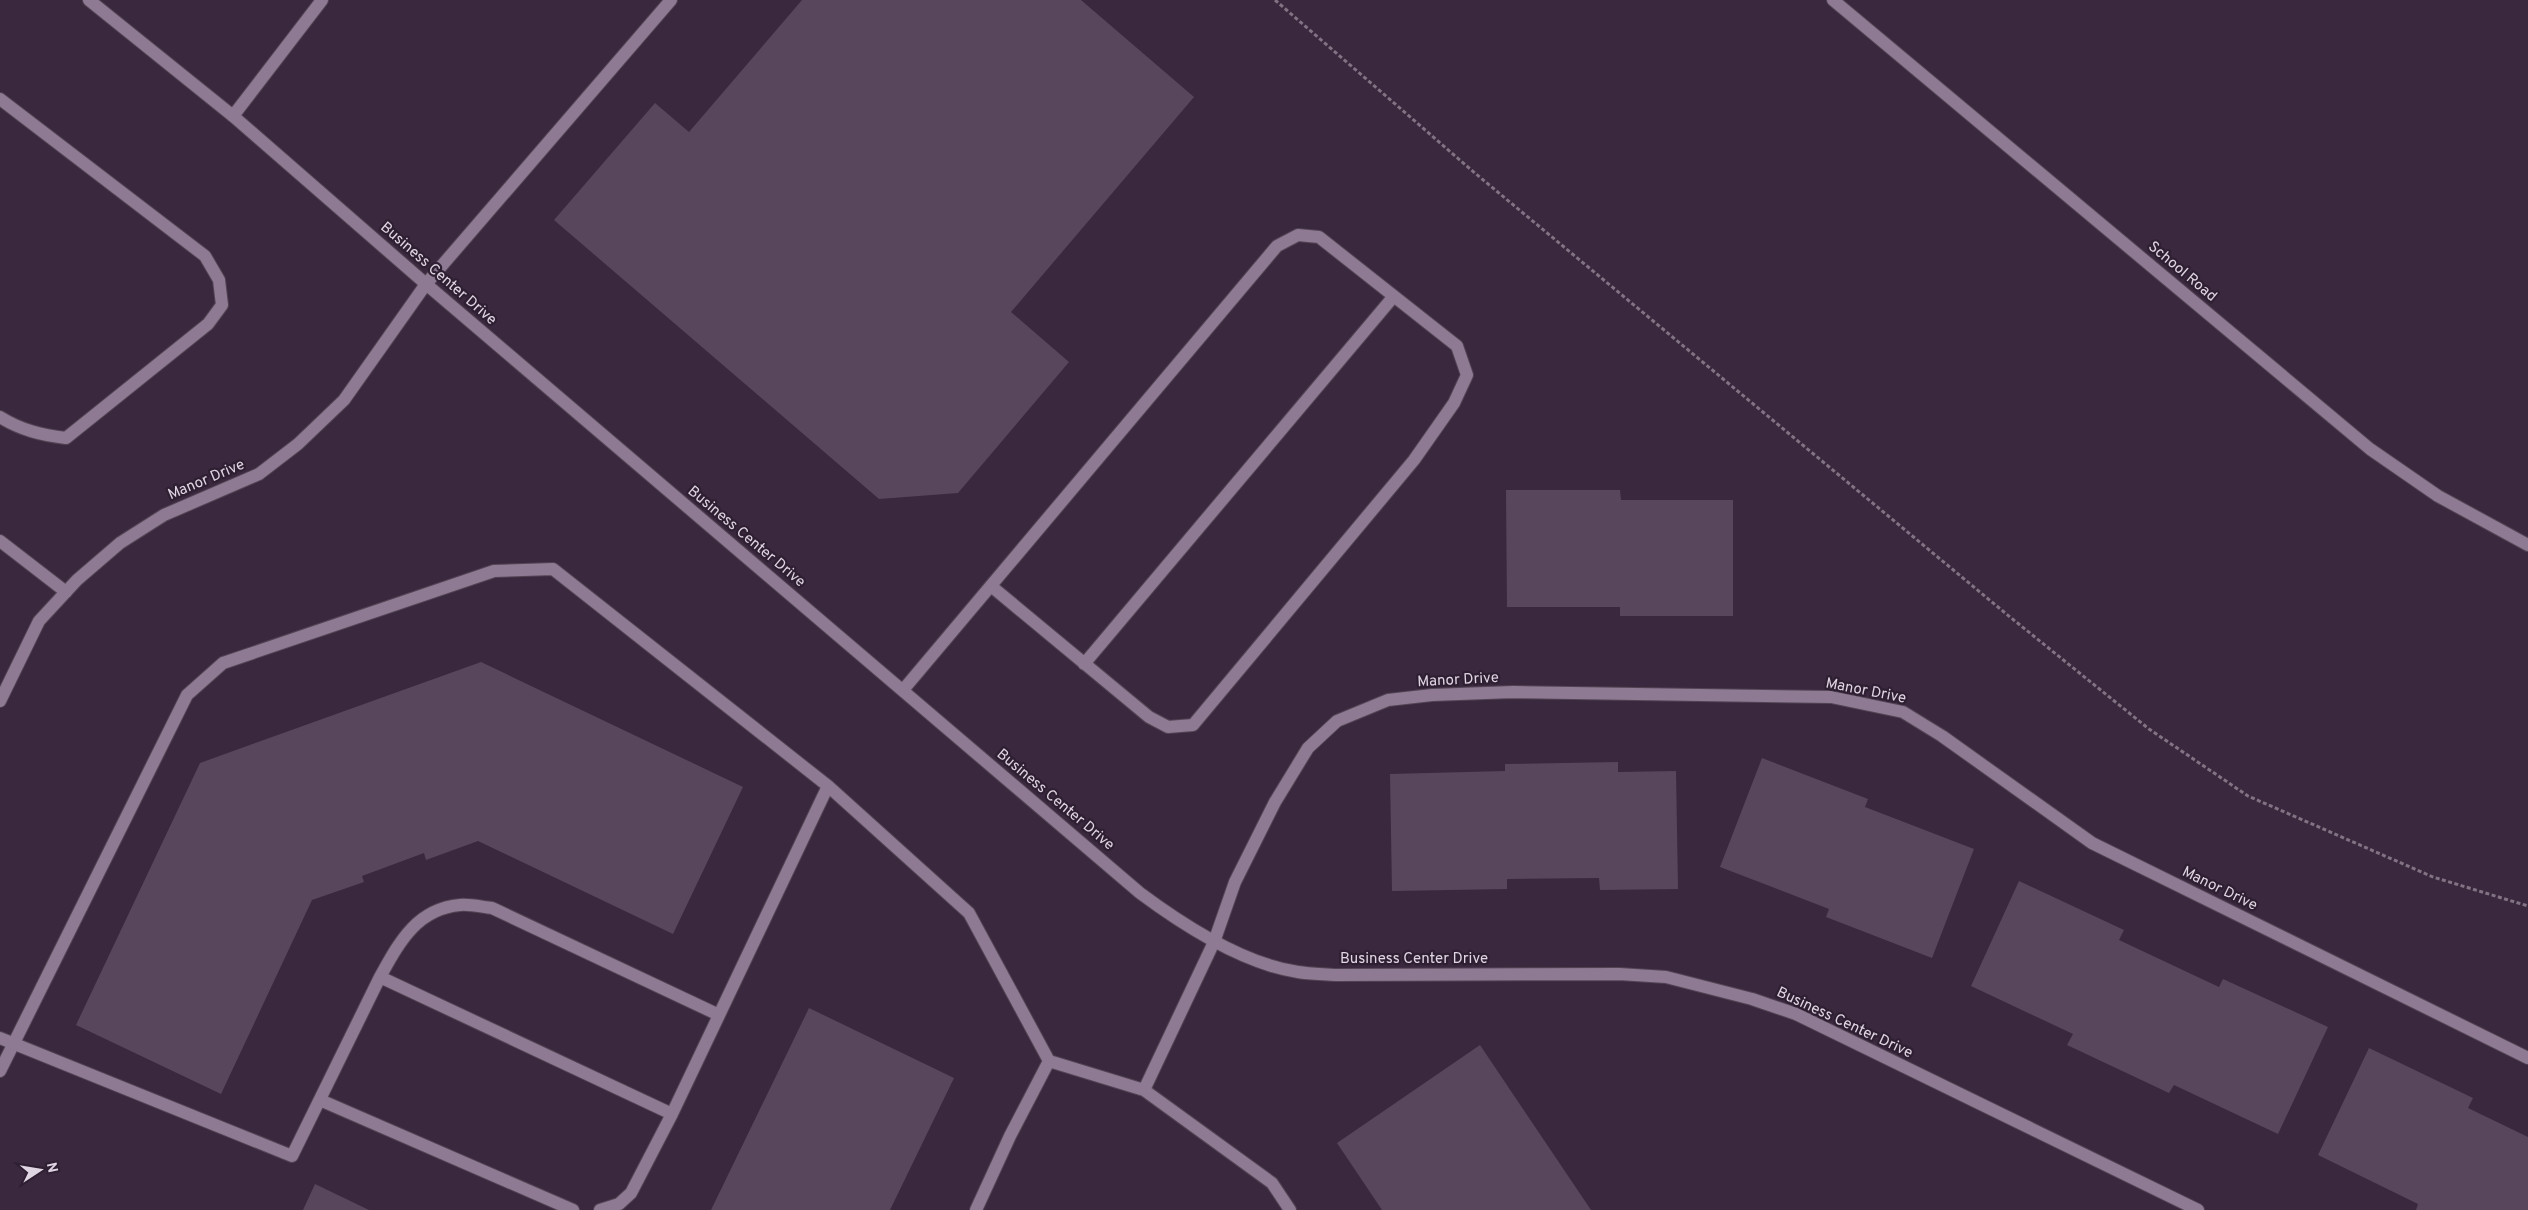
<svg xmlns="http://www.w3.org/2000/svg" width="2528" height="1210" font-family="Overpass,sans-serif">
  <rect width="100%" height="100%" fill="#3a293e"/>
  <path fill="#58465c" d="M 802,0 L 1081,0 L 1194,97 L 1011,312 L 1069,362 L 958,493 L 879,499 L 554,220 L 655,103 L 689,132 Z
    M 1506,490 L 1620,490 L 1621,500 L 1733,500 L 1733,616 L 1620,616 L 1620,607 L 1507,607 Z
    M 481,662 L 743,787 L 673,934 L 478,841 L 426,860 L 424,853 L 362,876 L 364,882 L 312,900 L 221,1094 L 76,1025 L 200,763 Z
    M 1762,758 L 1868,799 L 1865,807 L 1974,849 L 1932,958 L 1826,917 L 1829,909 L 1720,867 Z
    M 1618,762 L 1618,772 L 1676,771 L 1678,889 L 1600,890 L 1599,878 L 1507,879 L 1507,889 L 1392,891 L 1390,774 L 1505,771 L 1505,764 Z
    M 2019,881 L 2124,930 L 2119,940 L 2219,987 L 2223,979 L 2328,1027 L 2278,1134 L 2174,1085 L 2169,1093 L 2067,1045 L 2073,1034 L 1971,986 Z
    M 809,1008 L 954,1078 L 890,1210 L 711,1210 Z
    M 1480,1045 L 1591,1210 L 1382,1210 L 1337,1143 Z
    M 2369,1048 L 2473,1098 L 2468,1108 L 2528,1137 L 2528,1210 L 2416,1210 L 2418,1204 L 2318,1155 Z
    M 315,1184 L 369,1210 L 303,1210 Z"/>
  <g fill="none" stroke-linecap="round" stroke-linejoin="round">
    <defs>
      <path id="service" d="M 0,99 L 205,256 L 219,280 L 222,305 L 208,324 L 66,438 C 41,435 21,430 0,417
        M 233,116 L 322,0
        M 426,284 L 671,0
        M 0,541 L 66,592
        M 1084,664 L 1394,296
        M 903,690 L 1277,246 L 1298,235 L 1319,237 L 1457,346 L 1467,375 L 1454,403 L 1414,460 L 1193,725 L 1168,727 L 1149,717 L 991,586
        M 380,977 C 399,943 416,909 460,905 C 470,904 482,907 492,908 L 719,1015
        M 0,1038 L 292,1156 L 380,977 L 672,1114 L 828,786 L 969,913 L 1049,1061
        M 0,1071 L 187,695 L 223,663 L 494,571 L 553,569 L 828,786
        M 1144,1090 L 1272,1183 L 1290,1210
        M 320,1100 L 573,1210
        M 600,1210 L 619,1204 L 631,1193 L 672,1114
        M 976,1210 L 1010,1136 L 1049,1061 L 1144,1090 L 1214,942"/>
      <path id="minor" d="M 89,0 L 233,116 L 426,284 L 1140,893 C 1183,925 1243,964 1298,972 C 1310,974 1324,974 1336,975 L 1619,974 L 1666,977 L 1752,999 L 1796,1014 L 2198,1210
        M 1833,0 L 2370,449 L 2438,496 L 2528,545
        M 0,701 L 39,621 L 77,580 L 120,543 L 164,515 L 259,474 L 298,444 L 344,400 L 426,284
        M 1214,942 L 1235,882 L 1275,802 L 1308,748 L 1337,721 L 1388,700 L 1432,695 L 1513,692 L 1831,697 L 1903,712 L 1942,736 L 2092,843 L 2528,1058"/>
    </defs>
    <use href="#service" stroke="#534455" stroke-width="14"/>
    <use href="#minor" stroke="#534455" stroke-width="14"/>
    <path stroke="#817384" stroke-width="3" stroke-dasharray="4 2.5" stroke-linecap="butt" d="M 1275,0 L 1476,174 L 2010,617 L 2149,729 L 2248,796 L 2433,877 L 2528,906"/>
    <use href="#service" stroke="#8e7a93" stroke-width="12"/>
    <use href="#minor" stroke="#8e7a93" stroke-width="12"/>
  </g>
  <g text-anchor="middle" stroke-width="4.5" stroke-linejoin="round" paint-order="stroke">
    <g font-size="15" fill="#e0d5e2" stroke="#2f1f33">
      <text transform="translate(2183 271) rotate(40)" y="5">School Road</text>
      <text transform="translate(439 273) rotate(41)" y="5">Business Center Drive</text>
      <text transform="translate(206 479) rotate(-23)" y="5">Manor Drive</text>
      <text transform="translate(747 536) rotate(40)" y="5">Business Center Drive</text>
      <text transform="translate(1458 679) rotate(-3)" y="5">Manor Drive</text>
      <text transform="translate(1866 690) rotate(11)" y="5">Manor Drive</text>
      <text transform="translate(1056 799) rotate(40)" y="5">Business Center Drive</text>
      <text transform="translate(2220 888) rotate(26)" y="5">Manor Drive</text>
      <text x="1414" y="963">Business Center Drive</text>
      <text transform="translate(1845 1022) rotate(25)" y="5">Business Center Drive</text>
    </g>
  </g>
  <g transform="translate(40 1170) rotate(78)" stroke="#2f1f33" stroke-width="4" paint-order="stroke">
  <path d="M0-4L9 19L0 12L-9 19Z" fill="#e0d5e2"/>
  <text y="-8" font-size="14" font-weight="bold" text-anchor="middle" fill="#e0d5e2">N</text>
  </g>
</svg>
